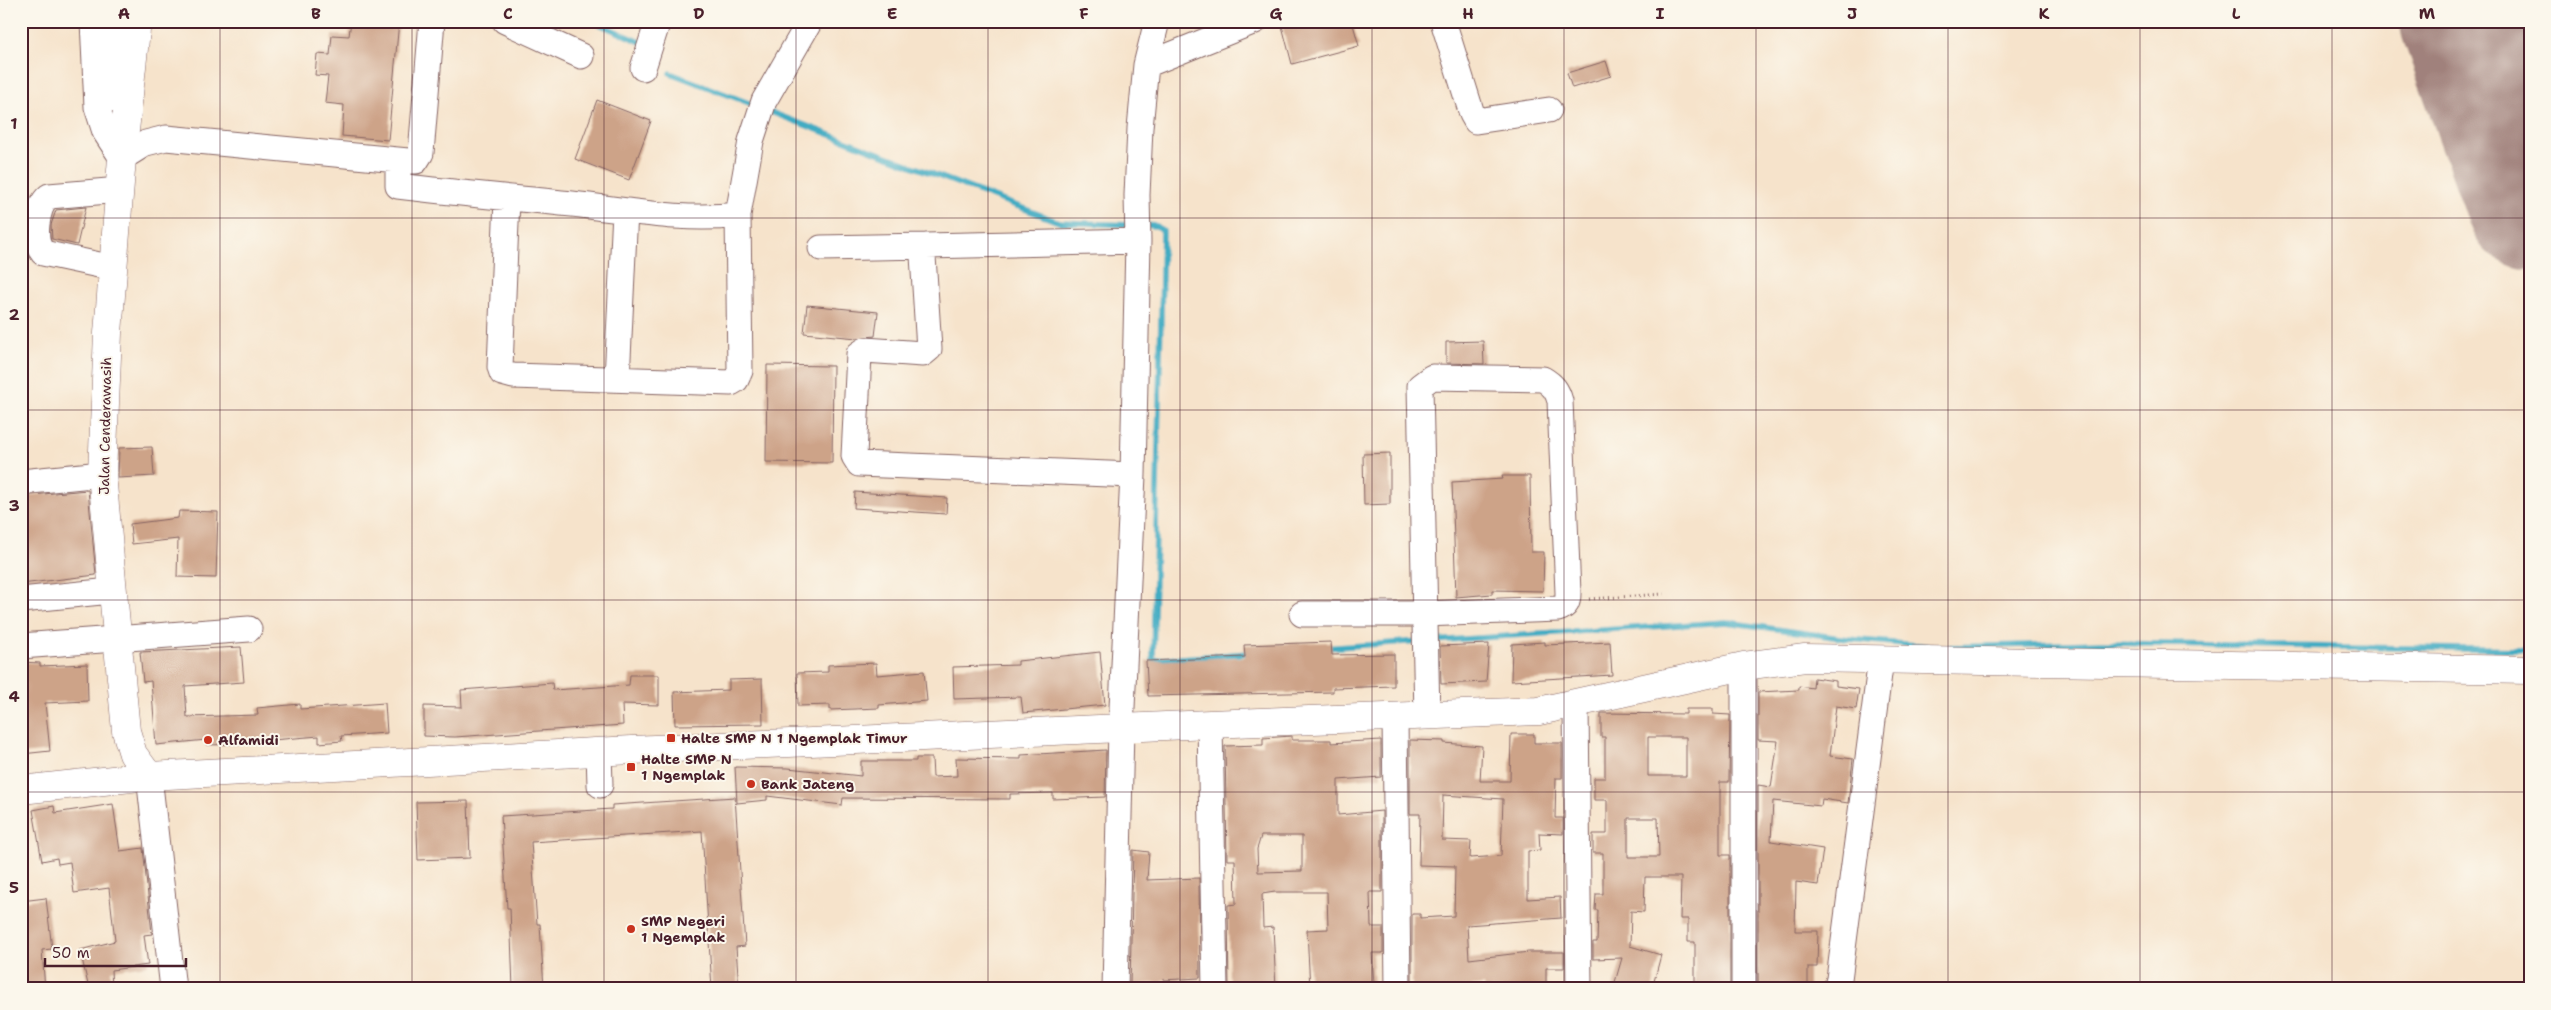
<svg xmlns="http://www.w3.org/2000/svg" width="2551" height="1010" font-family="'Shantell Sans',sans-serif">
  <rect width="100%" height="100%" fill="#fbf7ec"/>
  <filter id="ink" filterUnits="userSpaceOnUse"><feTurbulence type="fractalNoise" baseFrequency=".02" numOctaves="2"/><feDisplacementMap in="SourceGraphic" scale="10" xChannelSelector="R" yChannelSelector="G"/><feConvolveMatrix kernelMatrix="1 2 1 2 8 2 1 2 1" color-interpolation-filters="sRGB"/></filter>
  <filter id="wash" filterUnits="userSpaceOnUse"><feTurbulence type="fractalNoise" baseFrequency=".0096" numOctaves="4" result="noise"/><feDisplacementMap in="SourceGraphic" scale="20" xChannelSelector="R" yChannelSelector="G"/><feGaussianBlur stdDeviation="1.12" result="paint"/><feColorMatrix in="noise" values="0 0 0 0 0 0 0 0 0 0 0 0 0 0 0 0 0 1.4 0 .05"/><feComposite in="paint" operator="in"/></filter>
  <g filter="url(#wash)">
    <rect width="100%" height="100%" fill="#f6e3cb"/>
    <g fill="none" stroke-linecap="round" stroke-linejoin="round">
      <path stroke="#43acc3" stroke-width="5.5" d="M 592,21 L 643,43
        M 670,73 L 757,106
        M 768,111 L 1059,222 L 1131,225
        M 1143,225 L 1157,226 L 1163,231 L 1153,660 L 1250,653
        M 1432,641 L 1726,622 L 1848,639 L 1938,647
        M 1950,647 L 2102,643 L 2530,650
        M 1324,648 L 1420,641"/>
      <path stroke="#a0817b" stroke-width="128" d="M 2464,21 L 2530,205"/>
    </g>
    <g id="blocks">
      <path fill="#cda388" fill-rule="evenodd" d="M 351,21 L 399,21 L 388,140 L 342,136 L 344,105 L 325,103 L 328,76 L 315,75 L 317,54 L 330,55 L 332,35 L 349,36 Z
        M 1298,21 L 1352,21 L 1359,46 L 1292,64 L 1282,26 Z
        M 1606,61 L 1611,76 L 1572,88 L 1567,73 Z
        M 597,100 L 651,121 L 629,180 L 575,159 Z
        M 86,207 L 77,245 L 52,239 L 51,225 L 56,210 Z
        M 807,305 L 878,312 L 875,336 L 857,338 L 804,333 Z
        M 1483,341 L 1484,364 L 1446,363 L 1446,342 Z
        M 767,365 L 833,366 L 832,463 L 766,462 Z
        M 152,447 L 154,476 L 118,478 L 119,448 Z
        M 1390,453 L 1390,504 L 1364,505 L 1363,454 Z
        M 1502,476 L 1530,476 L 1531,552 L 1544,552 L 1543,591 L 1492,590 L 1492,594 L 1456,597 L 1452,482 L 1503,479 Z
        M 88,490 L 96,575 L 21,584 L 21,496 Z
        M 855,492 L 947,498 L 946,514 L 854,508 Z
        M 179,511 L 218,512 L 216,578 L 177,577 L 178,539 L 132,544 L 130,524 L 178,518 Z
        M 1331,642 L 1332,655 L 1394,654 L 1394,686 L 1333,688 L 1333,692 L 1148,696 L 1146,661 L 1245,657 L 1244,645 Z
        M 1545,642 L 1545,645 L 1610,642 L 1612,675 L 1511,681 L 1512,644 Z
        M 1489,644 L 1486,682 L 1441,684 L 1440,646 Z
        M 241,647 L 244,682 L 185,686 L 187,717 L 258,715 L 257,708 L 300,704 L 300,709 L 385,703 L 387,733 L 341,736 L 342,741 L 319,743 L 319,736 L 249,742 L 249,744 L 206,745 L 206,740 L 156,745 L 151,681 L 143,682 L 140,652 Z
        M 1100,652 L 1105,705 L 1023,713 L 1021,697 L 954,699 L 953,667 L 1018,665 L 1018,661 Z
        M 21,662 L 40,663 L 40,666 L 87,664 L 88,701 L 45,703 L 50,751 L 22,754 Z
        M 876,663 L 877,675 L 924,671 L 927,701 L 879,705 L 879,708 L 830,710 L 830,705 L 798,706 L 797,673 L 828,672 L 828,665 Z
        M 630,675 L 659,675 L 659,705 L 622,704 L 623,725 L 455,737 L 424,736 L 424,706 L 462,707 L 461,690 L 552,683 L 553,690 L 629,685 Z
        M 1814,678 L 1836,681 L 1836,686 L 1859,689 L 1856,709 L 1836,706 L 1830,756 L 1853,759 L 1848,803 L 1822,799 L 1821,806 L 1773,801 L 1771,841 L 1823,849 L 1818,885 L 1796,882 L 1795,931 L 1818,931 L 1817,967 L 1808,967 L 1808,989 L 1758,989 L 1758,785 L 1771,787 L 1778,741 L 1758,740 L 1758,692 L 1799,690 L 1799,686 L 1813,688 Z
        M 762,679 L 763,724 L 675,725 L 674,692 L 729,690 L 729,680 Z
        M 1686,709 L 1713,709 L 1713,714 L 1730,715 L 1729,782 L 1720,782 L 1720,855 L 1730,855 L 1730,989 L 1695,989 L 1695,942 L 1688,942 L 1688,919 L 1680,919 L 1681,877 L 1645,877 L 1644,912 L 1631,911 L 1630,946 L 1661,955 L 1652,989 L 1613,989 L 1622,958 L 1593,959 L 1593,942 L 1597,942 L 1598,910 L 1595,910 L 1596,894 L 1603,894 L 1603,853 L 1593,853 L 1593,834 L 1607,834 L 1607,800 L 1594,800 L 1594,778 L 1605,778 L 1605,737 L 1601,737 L 1601,713 L 1686,714 ZM 1648,737 L 1686,737 L 1686,776 L 1648,776 ZM 1628,818 L 1658,818 L 1659,857 L 1628,857 Z
        M 1511,734 L 1534,734 L 1534,743 L 1562,743 L 1562,778 L 1556,778 L 1555,818 L 1563,818 L 1563,834 L 1539,833 L 1540,850 L 1528,851 L 1528,899 L 1560,897 L 1561,918 L 1467,925 L 1469,959 L 1529,952 L 1564,952 L 1564,968 L 1546,968 L 1546,989 L 1484,989 L 1483,985 L 1454,989 L 1412,989 L 1412,914 L 1420,914 L 1420,918 L 1454,916 L 1455,866 L 1419,865 L 1420,814 L 1410,814 L 1410,740 L 1444,741 L 1444,743 L 1482,746 L 1480,781 L 1510,781 ZM 1443,795 L 1503,799 L 1501,856 L 1470,858 L 1471,841 L 1442,840 Z
        M 1292,736 L 1292,740 L 1331,740 L 1331,743 L 1381,740 L 1381,777 L 1338,780 L 1338,815 L 1382,811 L 1382,892 L 1370,892 L 1371,927 L 1383,927 L 1383,953 L 1372,953 L 1374,985 L 1310,989 L 1307,930 L 1328,929 L 1327,892 L 1275,892 L 1262,894 L 1263,928 L 1273,927 L 1276,989 L 1229,989 L 1228,905 L 1236,904 L 1235,860 L 1227,860 L 1225,746 L 1263,745 L 1263,738 ZM 1261,836 L 1302,836 L 1302,871 L 1258,872 L 1257,849 Z
        M 1106,750 L 1105,797 L 1053,799 L 1053,793 L 1010,794 L 1010,799 L 843,798 L 842,805 L 767,796 L 767,800 L 737,803 L 735,767 L 788,768 L 861,776 L 861,761 L 916,761 L 916,758 L 932,758 L 933,777 L 957,776 L 956,758 L 1021,759 L 1021,755 Z
        M 735,797 L 745,946 L 736,947 L 739,989 L 712,989 L 702,831 L 531,842 L 537,924 L 540,924 L 544,989 L 513,989 L 510,908 L 507,908 L 501,816 L 612,809 L 612,805 Z
        M 468,801 L 470,858 L 418,860 L 416,802 Z
        M 113,804 L 120,851 L 143,848 L 152,934 L 144,935 L 148,965 L 111,970 L 112,989 L 89,989 L 80,950 L 115,941 L 109,888 L 74,893 L 70,862 L 58,864 L 57,858 L 42,861 L 33,810 L 54,806 L 55,813 Z
        M 1133,850 L 1149,852 L 1147,880 L 1199,878 L 1200,978 L 1163,980 L 1163,982 L 1130,985 Z
        M 46,898 L 52,949 L 42,950 L 45,989 L 21,989 L 21,901 Z"/>
    </g>
  </g>
  <g filter="url(#ink)">
    <use href="#blocks" fill-opacity="0" stroke="#866463" stroke-width="1"/>
    <g fill="none" stroke-linecap="round" stroke-linejoin="round">
      <defs>
        <path id="minor" d="M 93,21 L 97,107 L 105,132 L 122,158 L 146,143 L 166,138 L 408,161 L 416,161 L 421,153 L 432,21
          M 505,21 L 581,56
          M 1443,21 L 1472,114 L 1476,121 L 1549,110
          M 1146,65 L 1255,21
          M 643,68 L 658,21
          M 398,160 L 398,186 C 456,193 514,198 572,204 C 628,210 682,222 738,215 L 751,141 L 764,101 L 810,21
          M 507,199 L 500,367 L 502,373 L 513,376 L 731,383 L 736,380 L 740,371 L 738,215
          M 821,248 L 926,246
          M 113,268 L 43,253 C 32,240 36,207 49,196 L 120,190
          M 617,379 L 625,211
          M 1133,475 L 859,464 L 854,456 L 859,354 L 865,350 L 923,354 L 929,349 L 923,256 L 926,246 L 1138,241
          M 21,482 L 102,474
          M 21,600 L 111,591
          M 1302,614 L 1423,614 L 1558,609 C 1567,606 1568,602 1568,593 L 1560,401 C 1557,390 1553,385 1543,379 L 1432,377 L 1420,386 L 1427,716
          M 21,646 L 249,629
          M 1576,705 L 1579,989
          M 1395,717 L 1398,989
          M 1210,724 L 1215,989
          M 599,752 L 600,785
          M 149,776 L 173,989
          M 1115,989 L 1121,729 L 1133,475 L 1138,241 L 1137,195 L 1140,128 L 1146,65 L 1157,21
          M 1744,989 L 1744,666
          M 1836,989 L 1839,979 L 1881,659"/>
        <path id="major" d="M 21,790 L 149,776"/>
        <path id="highway" d="M 115,21 L 113,63 L 117,99
          M 137,21 L 122,158 L 108,333 L 102,474 L 126,731 L 133,754 L 149,776 L 632,750 L 1210,724 L 1539,711 L 1744,666 L 1805,658 L 2530,670"/>
      </defs>
      <use href="#minor" stroke="#866463" stroke-width="27"/>
      <use href="#major" stroke="#866463" stroke-width="29"/>
      <use href="#highway" stroke="#866463" stroke-width="29"/>
      <path stroke="#866463" stroke-width="3" stroke-dasharray="1 4" stroke-linecap="butt" d="M 1589,599 L 1664,594
        M 1859,983 L 1884,989"/>
      <use href="#minor" stroke="#fff" stroke-width="25"/>
      <use href="#major" stroke="#fff" stroke-width="28"/>
      <use href="#highway" stroke="#fff" stroke-width="28"/>
    </g>
  </g>
  <path fill="none" stroke="#4a1f2b" stroke-width="1" stroke-opacity="0.55" d="M 220,21 L 220,989M 412,21 L 412,989M 604,21 L 604,989M 796,21 L 796,989M 988,21 L 988,989M 1180,21 L 1180,989M 1372,21 L 1372,989M 1564,21 L 1564,989M 1756,21 L 1756,989M 1948,21 L 1948,989M 2140,21 L 2140,989M 2332,21 L 2332,989M 21,218 L 2530,218M 21,410 L 2530,410M 21,600 L 2530,600M 21,792 L 2530,792"/>
  <g fill="#c8321e" stroke="#fbf7ec" stroke-width="2">
    <rect x="666" y="733" width="10" height="10" rx="2.5"/>
    <circle cx="208" cy="740" r="5"/>
    <rect x="626" y="762" width="10" height="10" rx="2.5"/>
    <circle cx="751" cy="784" r="5"/>
    <circle cx="631" cy="929" r="5"/>
  </g>
  <g text-anchor="middle" stroke-width="4" stroke-linejoin="round" paint-order="stroke">
    <g font-size="14" fill="#4a1f2b" stroke="#fbf7ec">
      <text transform="translate(105 426) rotate(-89)" y="5">Jalan Cenderawasih</text>
    </g>
    <g font-size="14" font-weight="bold" fill="#4a1f2b" stroke="#fbf7ec" text-anchor="start">
      <text x="681" y="743">Halte SMP N 1 Ngemplak Timur</text>
      <text x="218" y="745">Alfamidi</text>
      <text x="641" y="764">Halte SMP N<tspan x="641" dy="16">1 Ngemplak</tspan></text>
      <text x="761" y="789">Bank Jateng</text>
      <text x="641" y="926">SMP Negeri<tspan x="641" dy="16">1 Ngemplak</tspan></text>
    </g>
  </g>
  <rect width="2551" height="1010" fill="none" stroke="#fbf7ec" stroke-width="55"/>
  <path d="M45 958v8h141v-8" fill="none" stroke="#4a1f2b" stroke-width="2.5"/>
  <text x="52" y="958" font-size="15" fill="#4a1f2b" stroke="#fbf7ec" stroke-width="4" paint-order="stroke">50 m</text>
  <rect x="28" y="28" width="2496" height="954" fill="none" stroke="#4a1f2b" stroke-width="2"/>
  <g font-size="16" text-anchor="middle" font-weight="bold" fill="#4a1f2b">
    <text x="124" y="19">A</text>
    <text x="316" y="19">B</text>
    <text x="508" y="19">C</text>
    <text x="699" y="19">D</text>
    <text x="892" y="19">E</text>
    <text x="1084" y="19">F</text>
    <text x="1276" y="19">G</text>
    <text x="1468" y="19">H</text>
    <text x="1660" y="19">I</text>
    <text x="1852" y="19">J</text>
    <text x="2044" y="19">K</text>
    <text x="2236" y="19">L</text>
    <text x="2427" y="19">M</text>
    <text x="14" y="129">1</text>
    <text x="14" y="320">2</text>
    <text x="14" y="511">3</text>
    <text x="14" y="702">4</text>
    <text x="14" y="893">5</text>
  </g>
</svg>
